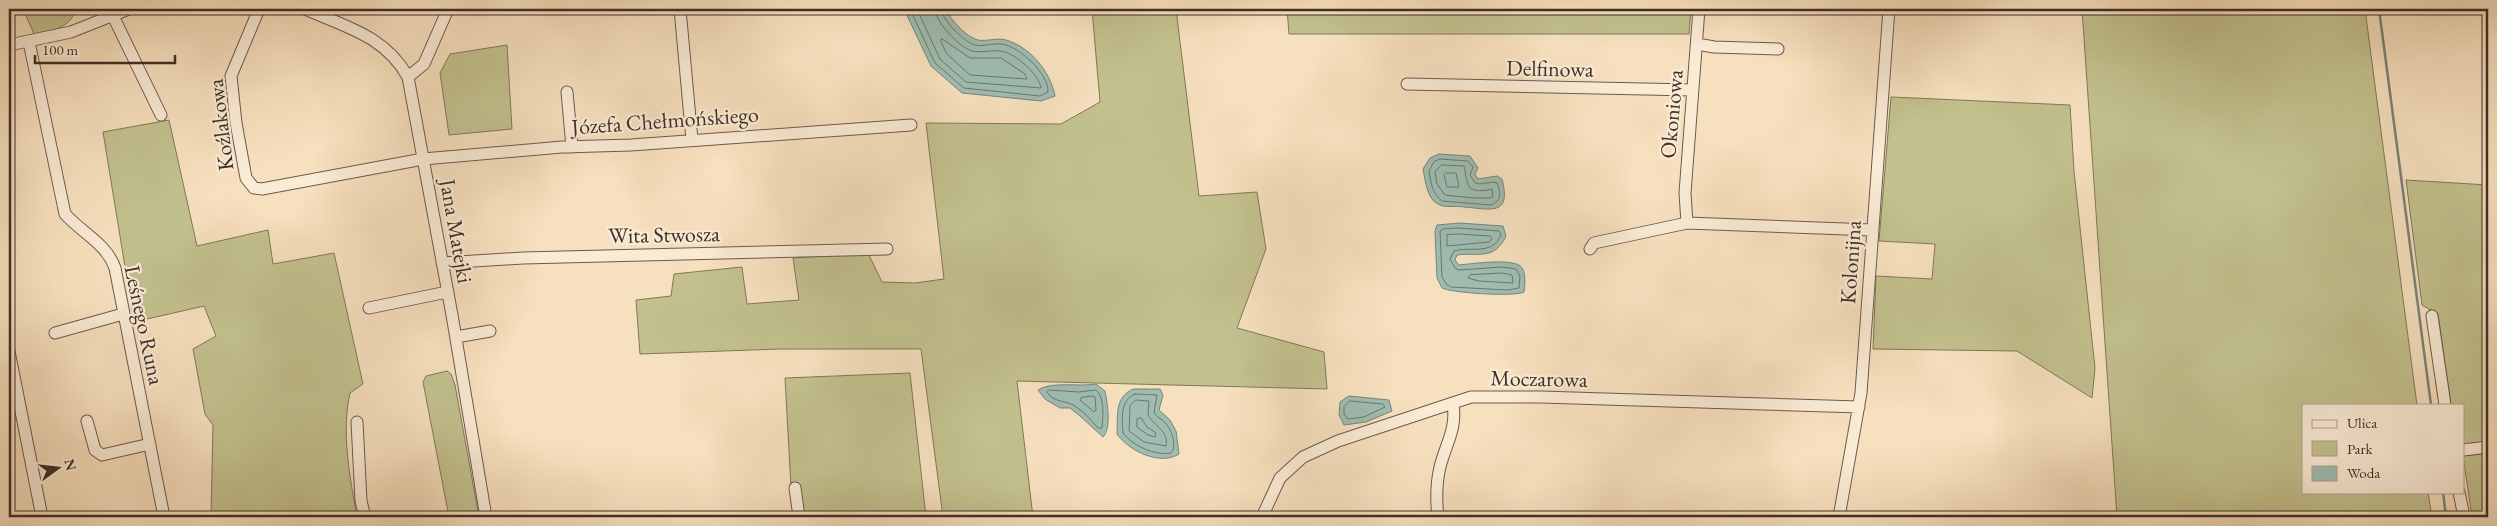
<svg xmlns="http://www.w3.org/2000/svg" width="2497" height="526" font-family="'EB Garamond',serif">
  <rect width="100%" height="100%" fill="#f7e0be"/>
  <filter id="stains"><feTurbulence type="fractalNoise" baseFrequency=".004" numOctaves="4"/><feColorMatrix values="0 0 0 0 .2 0 0 0 0 .09 0 0 0 0 .02 0 0 0 .5 -.17"/></filter>
  <radialGradient id="worn" r=".72"><stop offset=".6" stop-color="#630" stop-opacity="0"/><stop offset="1" stop-color="#630" stop-opacity=".3"/></radialGradient>
  <path fill="#c2c18e" stroke="#80785a" d="M 23,9 L 75,9 C 73,27 50,31 35,36 Z
    M 1092,9 L 1176,9 L 1199,196 L 1257,192 L 1266,249 L 1237,328 L 1324,352 L 1327,389 L 1017,381 L 1033,517 L 943,517 L 921,349 L 780,349 L 640,354 L 636,300 L 671,296 L 674,274 L 742,267 L 747,304 L 799,300 L 793,258 L 868,253 L 882,282 L 915,283 L 944,279 L 926,123 L 1061,124 L 1100,102 Z
    M 1287,9 L 1691,9 L 1689,34 L 1289,34 Z
    M 2082,9 L 2365,9 L 2417,405 L 2303,405 L 2303,492 L 2428,492 L 2432,517 L 2117,517 Z
    M 507,45 L 512,129 L 449,135 L 440,73 L 450,54 Z
    M 1891,97 L 2070,105 L 2074,171 L 2095,368 L 2092,398 L 2017,351 L 1873,349 L 1876,276 L 1932,279 L 1935,244 L 1879,241 Z
    M 169,120 L 197,246 L 268,230 L 273,264 L 334,253 L 363,384 L 350,393 C 341,432 350,478 357,517 L 211,517 L 213,425 L 205,414 L 193,349 L 216,336 L 204,306 L 134,322 L 103,132 Z
    M 2406,180 L 2488,185 L 2488,442 L 2463,444 L 2463,405 L 2451,405 L 2438,314 L 2422,305 Z
    M 447,371 L 451,374 L 455,385 L 479,517 L 449,517 L 423,382 L 426,376 Z
    M 910,373 L 926,517 L 804,517 L 791,487 L 785,378 Z
    M 2488,453 L 2488,517 L 2472,517 L 2463,456 Z"/>
  <path fill="#9dbdb1" stroke="#77847a" d="M 904,9 L 945,9 C 952,20 962,33 975,39 C 983,43 996,37 1006,40 C 1030,47 1050,71 1055,96 L 1041,101 L 962,93 L 931,66 Z
    M 1439,154 L 1470,156 L 1478,168 L 1475,174 L 1478,179 L 1497,176 L 1502,179 C 1512,217 1490,209 1464,207 C 1452,205 1441,210 1432,199 C 1426,190 1425,179 1423,169 L 1430,158 Z
    M 1459,223 L 1503,226 L 1506,236 C 1494,261 1479,252 1457,255 L 1455,260 L 1459,265 C 1471,264 1516,257 1522,268 C 1526,274 1525,285 1524,292 C 1515,297 1452,293 1442,288 L 1437,278 L 1435,231 L 1437,225 Z
    M 1096,384 L 1105,391 C 1107,403 1112,427 1103,437 L 1080,416 L 1070,408 L 1060,408 L 1045,399 L 1038,390 C 1051,381 1079,387 1096,384 Z
    M 1133,389 L 1160,389 L 1163,395 L 1159,410 L 1170,420 L 1176,431 L 1179,454 C 1160,466 1129,451 1117,434 C 1118,416 1114,398 1133,389 Z
    M 1349,396 L 1389,400 L 1392,411 L 1366,422 L 1344,425 L 1339,415 L 1340,402 Z"/>
  <g fill="none" stroke-linecap="round" stroke-linejoin="round">
    <path stroke="#6e766c" stroke-width="1" d="M 910,9 L 935,63 L 964,88 L 1040,96 L 1048,92 C 1049,74 1020,47 1002,44 C 993,43 983,47 975,45 C 964,42 942,20 941,9
      M 917,9 L 940,59 L 966,82 L 1041,88 C 1039,74 1014,52 1000,51 C 991,50 981,53 972,51 C 959,47 936,23 935,9
      M 942,39 L 970,58 L 1001,58 L 1025,74 L 1027,79 L 970,75 L 947,54 L 941,42 Z
      M 1440,159 L 1468,161 L 1473,167 L 1470,175 L 1475,183 C 1483,186 1490,180 1497,183 C 1501,193 1502,200 1491,205 L 1442,201 C 1432,193 1431,183 1429,171 L 1434,162 Z
      M 1442,165 L 1464,166 C 1468,184 1465,195 1492,189 L 1493,197 C 1488,200 1453,196 1445,195 L 1437,184 L 1435,172 Z
      M 1446,173 L 1456,173 L 1459,187 L 1447,187 L 1444,175 Z
      M 1459,228 L 1499,231 L 1501,235 C 1492,256 1472,246 1454,251 L 1450,259 L 1455,268 L 1459,270 L 1502,267 L 1516,269 L 1520,276 L 1519,288 L 1508,290 L 1451,287 L 1446,284 L 1442,277 L 1440,231 L 1443,229 Z
      M 1459,234 L 1490,236 L 1492,239 L 1489,242 L 1447,246 L 1447,235 Z
      M 1502,273 L 1512,275 L 1513,283 L 1479,281 L 1468,278 L 1470,275 Z
      M 1049,390 L 1079,392 L 1096,390 C 1105,397 1103,417 1102,428 L 1098,428 C 1091,420 1084,412 1075,406 C 1066,400 1053,403 1047,392 Z
      M 1135,394 L 1157,395 L 1154,412 C 1157,418 1161,418 1165,423 C 1172,429 1177,447 1171,453 C 1155,456 1133,446 1123,433 C 1122,419 1120,400 1135,394 Z
      M 1092,396 L 1095,397 L 1096,410 L 1094,412 L 1080,400 L 1081,398 Z
      M 1136,400 L 1149,401 L 1148,415 C 1155,427 1169,431 1166,446 L 1144,442 L 1129,431 L 1130,406 Z
      M 1350,401 L 1383,404 L 1385,407 L 1364,417 L 1348,419 L 1344,414 L 1344,407 Z
      M 1141,418 L 1147,427 L 1156,433 L 1155,437 L 1148,435 L 1137,427 L 1137,419 Z"/>
    <path stroke="#77847a" stroke-width="2.5" d="M 2379,9 L 2431,405
      M 2443,492 L 2446,517"/>
    <defs>
      <path id="minor" d="M 259,9 L 231,76 L 236,123 L 246,178 L 254,188 L 262,189 L 423,159 L 562,147 L 631,145 L 911,125
        M 305,9 C 346,27 385,36 408,77 L 452,315 L 486,517
        M 680,9 L 692,140
        M 1699,9 L 1685,193 L 1687,223 L 1872,230
        M 113,16 L 161,115
        M 29,42 L 65,214 C 82,233 106,243 115,268 L 164,517
        M 1697,44 L 1714,47 L 1778,49
        M 9,45 L 71,32 L 129,9
        M 408,77 L 424,64 L 448,9
        M 1407,84 L 1692,90
        M 567,92 L 572,147
        M 1590,249 L 1594,243 L 1687,223
        M 442,263 L 523,258 L 887,249
        M 369,308 L 447,292
        M 2432,316 L 2445,405
        M 55,333 L 123,314
        M 456,337 L 490,331
        M 9,351 L 42,517
        M 87,421 L 95,450 L 102,455 L 150,444
        M 357,422 L 361,501 L 365,517
        M 2463,450 L 2488,447
        M 795,488 L 799,517
        M 2459,492 L 2464,517
        M 1262,517 L 1280,478 L 1303,457 L 1338,441 L 1471,397 L 1541,397 L 1859,407
        M 1438,517 C 1436,500 1436,484 1440,467 C 1446,443 1457,429 1453,404
        M 1839,517 L 1861,393 L 1889,9"/>
    </defs>
    <use href="#minor" stroke="#6c5b4d" stroke-width="13"/>
    <use href="#minor" stroke="#faebd5" stroke-width="11"/>
  </g>
  <g text-anchor="middle" stroke-width="4.5" stroke-linejoin="round" paint-order="stroke">
    <g font-size="22" fill="#3e2f27" stroke="#faebd5">
      <text transform="translate(1550 68) rotate(1)" y="8">Delfinowa</text>
      <text transform="translate(1671 114) rotate(-85)" y="8">Okoniowa</text>
      <text transform="translate(665 120) rotate(-4)" y="8">Józefa Chełmońskiego</text>
      <text transform="translate(220 125) rotate(-97)" y="8">Koźlakowa</text>
      <text transform="translate(457 231) rotate(80)" y="8">Jana Matejki</text>
      <text transform="translate(664 234) rotate(-1)" y="8">Wita Stwosza</text>
      <text transform="translate(1850 262) rotate(-86)" y="8">Kolonijna</text>
      <text transform="translate(145 325) rotate(78)" y="8">Leśnego Runa</text>
      <text transform="translate(1539 378) rotate(1)" y="8">Moczarowa</text>
    </g>
  </g>
  <rect width="2497" height="526" fill="none" stroke="#f7e0be" stroke-width="30"/>
  <rect x="10" y="10" width="2477" height="506" fill="none" stroke="#3e2f27" stroke-width="2.5"/>
  <rect x="15" y="15" width="2467" height="496" fill="none" stroke="#3e2f27"/>
  <rect x="2302" y="404" width="162" height="90" fill="#faebd5" stroke="#afa08f"/>
  <rect x="2312" y="420" width="25" height="8" fill="#faebd5" stroke="#afa08f"/>
  <text x="2347" y="428" font-size="15" fill="#3e2f27">Ulica</text>
  <rect x="2312" y="441" width="25" height="15" fill="#c2c18e" stroke="#afa08f"/>
  <text x="2347" y="454" font-size="15" fill="#3e2f27">Park</text>
  <rect x="2312" y="466" width="25" height="15" fill="#9dbdb1" stroke="#afa08f"/>
  <text x="2347" y="478" font-size="15" fill="#3e2f27">Woda</text>
  <g transform="translate(58 468) rotate(75)" stroke="#faebd5" stroke-width="4" paint-order="stroke">
  <path d="M0-4L9 19L0 12L-9 19Z" fill="#3e2f27"/>
  <text y="-8" font-size="14" font-weight="bold" text-anchor="middle" fill="#3e2f27">N</text>
  </g>
  <path d="M35 55v8h140v-8" fill="none" stroke="#3e2f27" stroke-width="2.5"/>
  <text x="42" y="55" font-size="15" fill="#3e2f27" stroke="#faebd5" stroke-width="4" paint-order="stroke">100 m</text>
  <rect width="100%" height="100%" filter="url(#stains)"/>
  <rect width="100%" height="100%" fill="url(#worn)"/>
</svg>
